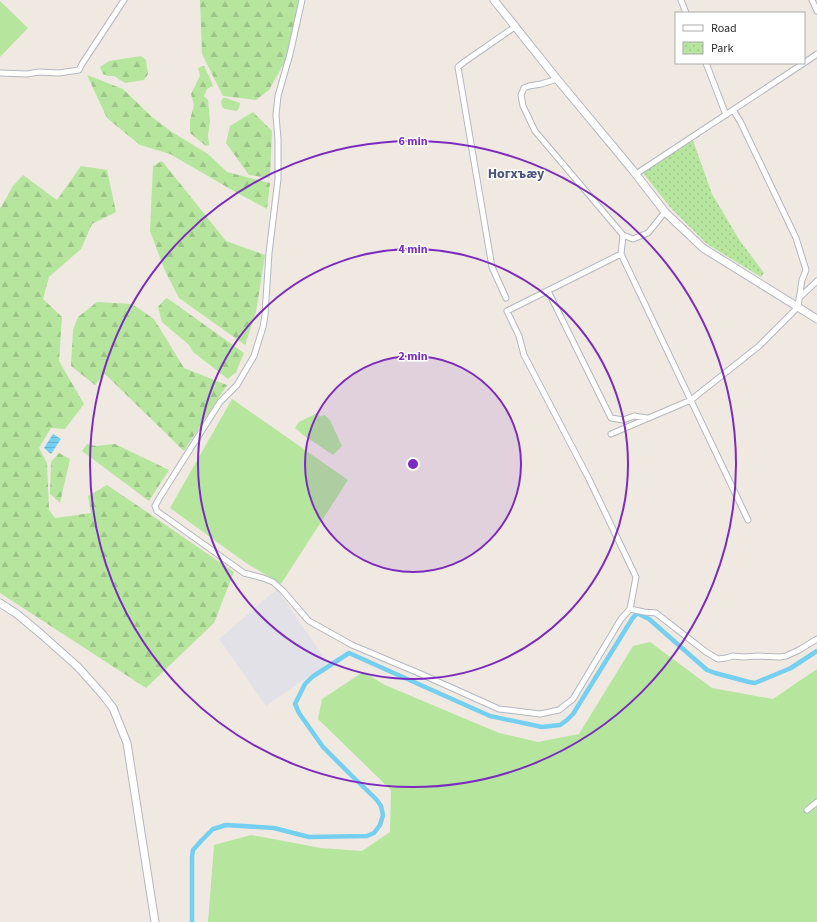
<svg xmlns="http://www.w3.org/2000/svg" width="817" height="922" font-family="'Source Sans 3',sans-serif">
  <defs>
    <pattern id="forest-firs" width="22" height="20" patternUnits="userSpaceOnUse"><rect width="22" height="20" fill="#b6e59e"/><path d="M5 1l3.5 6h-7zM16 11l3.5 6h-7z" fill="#9dc588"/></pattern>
    <pattern id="park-dots" width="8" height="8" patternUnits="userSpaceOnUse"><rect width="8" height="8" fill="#b6e59e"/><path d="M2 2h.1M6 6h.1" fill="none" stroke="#9dc588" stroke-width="1.8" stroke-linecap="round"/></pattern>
    <pattern id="water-rules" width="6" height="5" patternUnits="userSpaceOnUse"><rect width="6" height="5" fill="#75cff0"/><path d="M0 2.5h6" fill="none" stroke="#66b2ce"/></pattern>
  </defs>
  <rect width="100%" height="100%" fill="#efe9e1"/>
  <path fill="#e3e1e8" d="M 277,589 L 328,663 L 266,706 L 219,639 Z"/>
  <path fill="#b6e59e" d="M 0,1 L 28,28 L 0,57 Z
    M 223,98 L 226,98 L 240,103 L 239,108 L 237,111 L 225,109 L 222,107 L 221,101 Z
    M 232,399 L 348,480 L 281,584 L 246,563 L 170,508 Z
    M 317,413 L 320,416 L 325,415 L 330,420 L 342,446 L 333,455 L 303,435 L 295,428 L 299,422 Z
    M 650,642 L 712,688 L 773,699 L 817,669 L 817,922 L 208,922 L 214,845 L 251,835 L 321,848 L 362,851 L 390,832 L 391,790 L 318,719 L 322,699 L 363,672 L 385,685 L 499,733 L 538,742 L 579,734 L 633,646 Z"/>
  <path fill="url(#forest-firs)" d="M 200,0 L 299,0 L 287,58 L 269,90 L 256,100 L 223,96 L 202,54 Z
    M 141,56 L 146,60 L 148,74 L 144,80 L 125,83 L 114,76 L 108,76 L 103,74 L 100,67 L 109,61 Z
    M 204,66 L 210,78 L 213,86 L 207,89 L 204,96 L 208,100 L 210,121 L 208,135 L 209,145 L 206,146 L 190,133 L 190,120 L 194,105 L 191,94 L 200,76 L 198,68 Z
    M 87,75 L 123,89 L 152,117 L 172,132 L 208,154 L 227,172 L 270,183 L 267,209 L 232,190 L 170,154 L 140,145 L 107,118 Z
    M 253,112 L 272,131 L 270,178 L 249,175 L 226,143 L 230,126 Z
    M 162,161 L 226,241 L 265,255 L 256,312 L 245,345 L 179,298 L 165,271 L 150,231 L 153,166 Z
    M 81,166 L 107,170 L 116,212 L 92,224 L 81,249 L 49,277 L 43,299 L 62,317 L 59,361 L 84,404 L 65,429 L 51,428 L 39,448 L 47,463 L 49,510 L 55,518 L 91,513 L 88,496 L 107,485 L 141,508 L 234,572 L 214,623 L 146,688 L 0,593 L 0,209 L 13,186 L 23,175 L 57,200 Z
    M 167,298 L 244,353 L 236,372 L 228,379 L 193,352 L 189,345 L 162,322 L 158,307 L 164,300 Z
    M 97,302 L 132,304 L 154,319 L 184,368 L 227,385 L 184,451 L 104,373 L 95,385 L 71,366 L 73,330 L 78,317 Z
    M 87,444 L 96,446 L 115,444 L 169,470 L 149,501 L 82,451 Z
    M 59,453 L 70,459 L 60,503 L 50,494 L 51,462 Z"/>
  <path fill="url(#park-dots)" d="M 691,135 L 712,194 L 740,241 L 764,273 L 761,277 L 707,244 L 671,208 L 639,168 Z"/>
  <path fill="url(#water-rules)" d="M 53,434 L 61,439 L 51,454 L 44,448 Z"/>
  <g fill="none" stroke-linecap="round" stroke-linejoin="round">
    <path stroke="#75cff0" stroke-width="4.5" d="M 192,922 L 192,857 L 193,850 L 201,841 L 213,829 L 226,825 L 274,828 L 309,837 L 367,836 L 374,833 L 380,825 L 383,815 L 381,806 L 376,799 L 351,775 L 323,747 L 299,713 L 295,704 L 305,684 L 312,677 L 349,653 L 490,716 L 542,727 L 560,725 L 567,720 L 573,714 L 632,619 L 637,613 L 649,619 L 707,670 L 715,673 L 749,682 L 755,683 L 791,668 L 817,651"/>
    <defs>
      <path id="street" d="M 302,0 L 290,54 L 278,96 L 276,115 L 278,139 L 278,179 L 269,253 L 265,315 L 263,327 L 254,356 L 237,385 L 220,402 L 160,497 L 155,506 L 157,511 L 244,573 L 263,578 L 273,582 L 283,591 L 307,619 L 309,621 L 352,645 L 421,674 L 499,709 L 540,714 L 559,710 L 573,699 L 621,619 L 630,609 L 644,612 L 656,613 L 706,652 L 718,659 L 726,658 L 733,656 L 744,657 L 757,656 L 780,657 L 786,656 L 799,650 L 817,639
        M 681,0 L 686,13
        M 812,0 L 817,11
        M 706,63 L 726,115
        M 804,63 L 817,54
        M 0,73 L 27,74 L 39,72 L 59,73 L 79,70 L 82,64 L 124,0
        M 557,79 L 541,84 L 529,86 L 524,88 L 521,95 L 523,106 L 535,131 L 623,235 L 633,239 L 648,233 L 665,212
        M 636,174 L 804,63
        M 623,235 L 621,254 L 748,520
        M 621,254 L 507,311 L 519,336 L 524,355 L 589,479 L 636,577 L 630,609
        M 548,291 L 611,418 L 623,420 L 634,416 L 647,418
        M 506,298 L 492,267 L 458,67 L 464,62 L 516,26
        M 799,298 L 817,281
        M 611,434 L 691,400 L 759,346 L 798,307 L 802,280 L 806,270 L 796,238 L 740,121 L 733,110
        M 807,810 L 817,802"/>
      <path id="secondary" d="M 494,0 L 557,79 L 631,168 L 665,212 L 703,248 L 817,319
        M 0,603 L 17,614 L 41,634 L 78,667 L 103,695 L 113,708 L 127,743 L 155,922"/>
    </defs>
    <use href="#street" stroke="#b4b7c1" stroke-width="7"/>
    <use href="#secondary" stroke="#b4b7c1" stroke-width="9"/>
    <use href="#street" stroke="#fff" stroke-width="5"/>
    <use href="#secondary" stroke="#fff" stroke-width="7"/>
  </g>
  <circle cx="413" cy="464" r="108" fill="#7b2cbf" fill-opacity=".12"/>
  <g fill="none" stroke="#7b2cbf" stroke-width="2">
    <circle cx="413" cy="464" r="108"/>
    <circle cx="413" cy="464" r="215"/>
    <circle cx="413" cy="464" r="323"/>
  </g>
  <g text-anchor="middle" stroke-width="3" stroke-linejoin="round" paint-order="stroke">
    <g font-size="14" font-weight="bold" fill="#4d5680" stroke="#fff">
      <text x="516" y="178">Ногхъæу</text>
    </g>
  </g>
  <circle cx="413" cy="464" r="6" fill="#7b2cbf" stroke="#fff" stroke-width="2"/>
  <g font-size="12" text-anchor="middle" font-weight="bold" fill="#7b2cbf" stroke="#fff" stroke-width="3" stroke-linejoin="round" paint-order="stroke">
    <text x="413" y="145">6 min</text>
    <text x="413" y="253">4 min</text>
    <text x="413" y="360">2 min</text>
  </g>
  <rect x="675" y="12" width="130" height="52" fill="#ffffff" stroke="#ababab"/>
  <rect x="683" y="25" width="20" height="6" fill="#ffffff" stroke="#ababab"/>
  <text x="711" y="32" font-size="12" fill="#2e2e2e">Road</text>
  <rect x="683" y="42" width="20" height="12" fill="url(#park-dots)" stroke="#ababab"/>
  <text x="711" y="52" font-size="12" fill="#2e2e2e">Park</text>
</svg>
